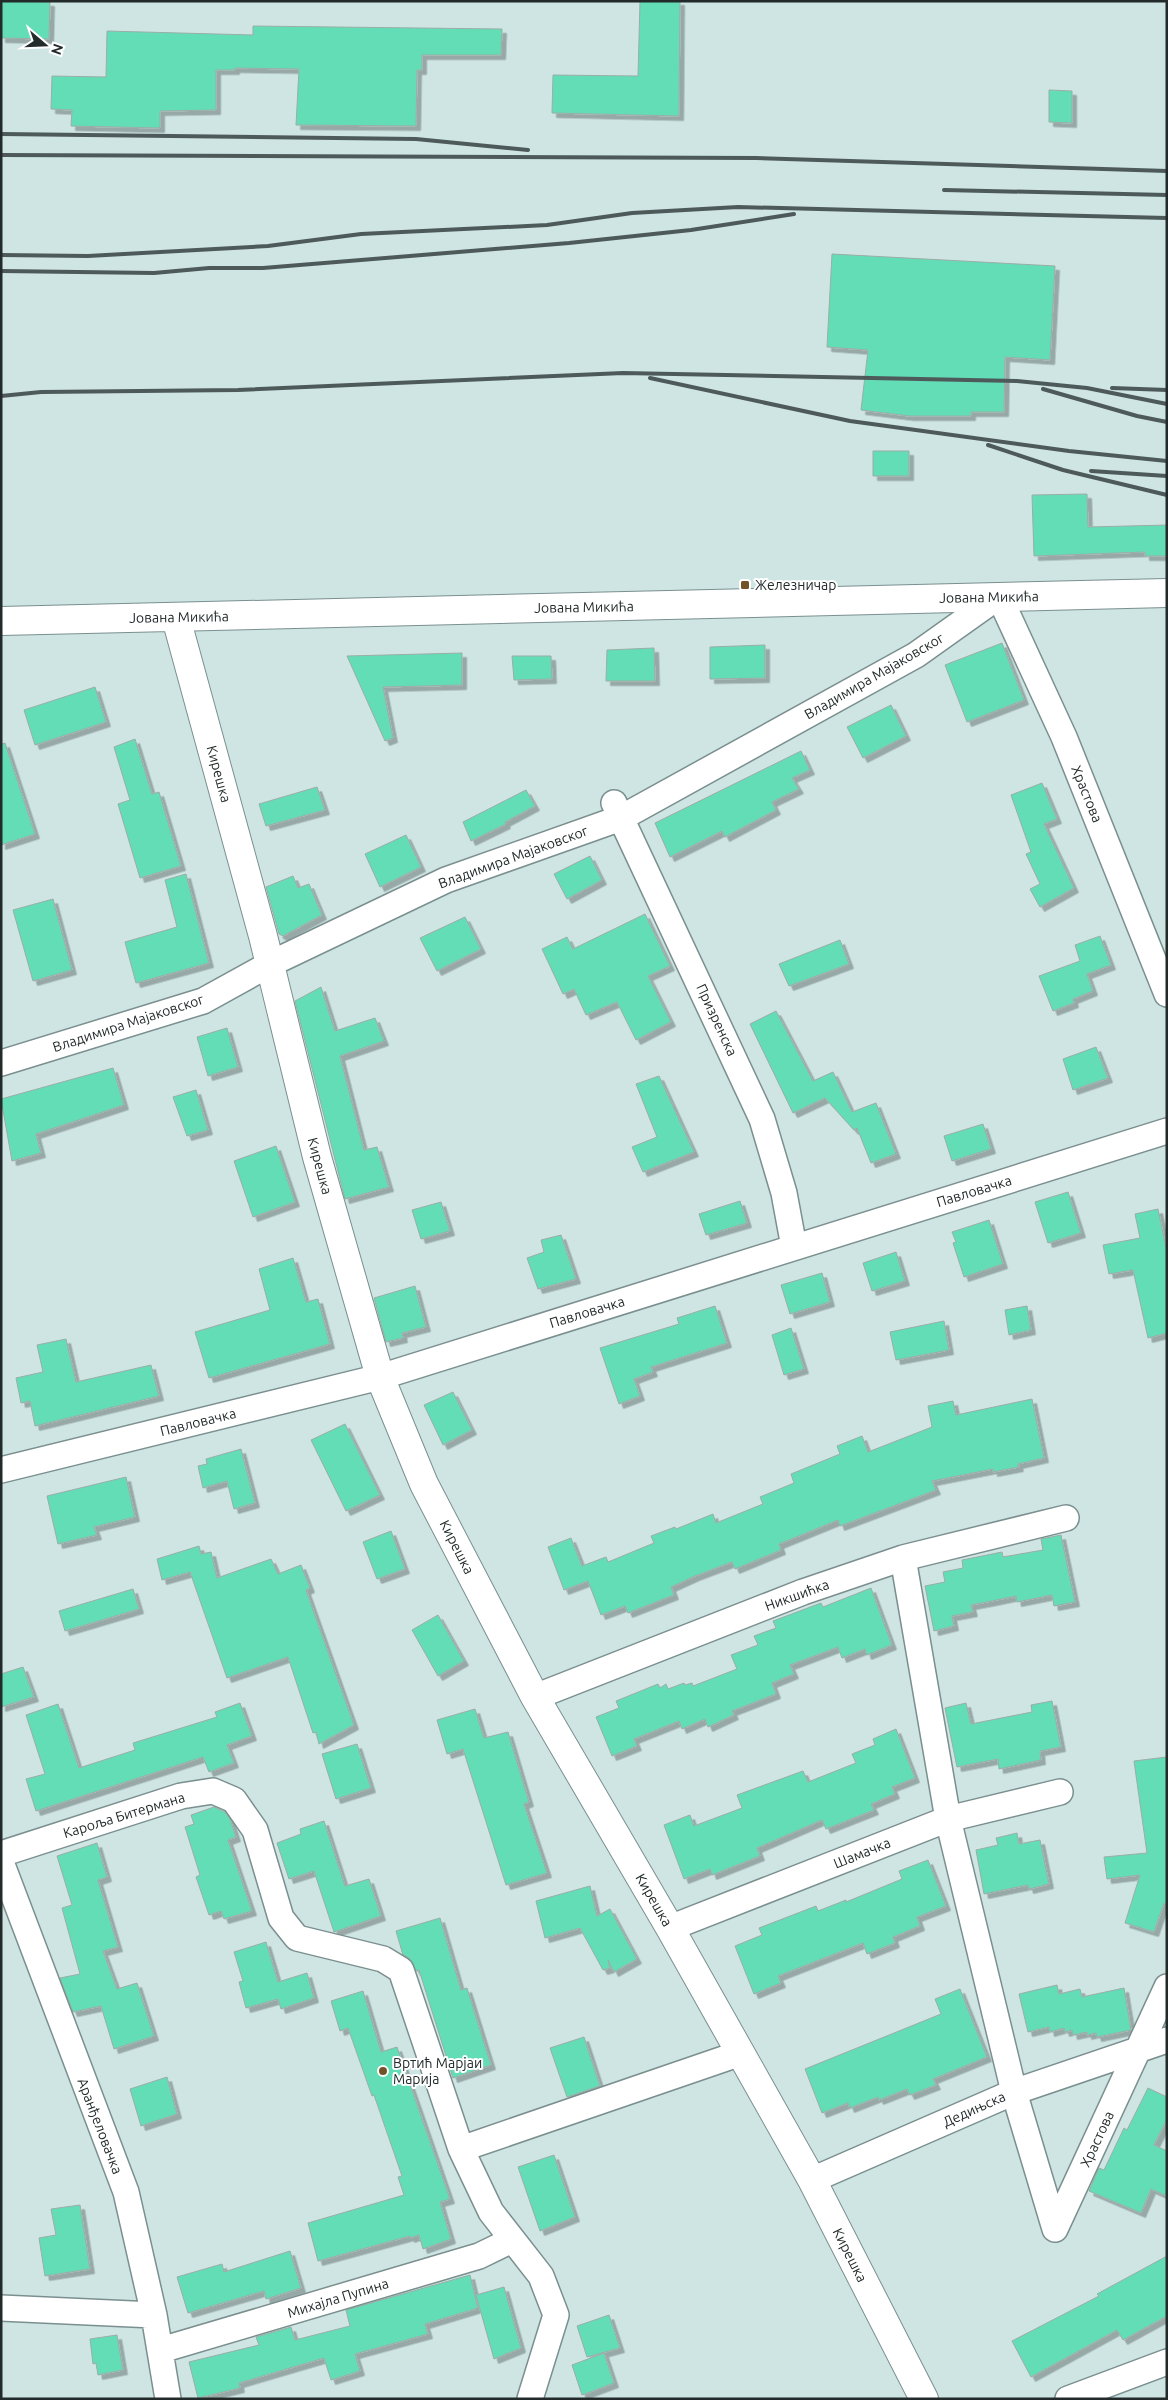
<svg xmlns="http://www.w3.org/2000/svg" width="1168" height="2400" font-family="Ubuntu,sans-serif">
  <defs>
    <filter id="shadow"><feDropShadow dx="4.5" dy="4.5" stdDeviation="0" flood-color="#0004"/></filter>
  </defs>
  <rect width="100%" height="100%" fill="#cee5e4"/>
  <path fill="#62ddb6" stroke="#9bada6" filter="url(#shadow)" d="M 1,1 L 50,2 L 49,39 L 1,38 Z
    M 640,1 L 680,1 L 679,116 L 552,113 L 553,75 L 638,76 Z
    M 253,26 L 502,29 L 501,55 L 422,55 L 422,70 L 417,70 L 416,126 L 296,125 L 299,69 L 235,68 L 235,70 L 216,70 L 216,110 L 160,111 L 160,128 L 71,126 L 72,110 L 51,109 L 52,76 L 106,77 L 107,31 L 253,35 Z
    M 1049,90 L 1072,91 L 1072,123 L 1049,122 Z
    M 832,254 L 1055,266 L 1050,360 L 1005,357 L 1004,412 L 971,412 L 971,416 L 909,416 L 861,410 L 868,350 L 827,347 Z
    M 873,451 L 909,451 L 909,476 L 873,476 Z
    M 1087,494 L 1088,527 L 1167,525 L 1167,556 L 1145,556 L 1145,552 L 1034,556 L 1032,495 Z
    M 1002,643 L 1024,700 L 967,722 L 945,665 Z
    M 765,645 L 765,678 L 710,679 L 710,647 Z
    M 654,648 L 655,681 L 606,681 L 607,650 Z
    M 462,653 L 462,685 L 383,687 L 393,738 L 385,741 L 347,656 Z
    M 512,656 L 551,656 L 552,679 L 514,680 Z
    M 95,687 L 106,722 L 35,745 L 24,710 Z
    M 891,705 L 906,736 L 863,758 L 847,727 Z
    M 135,739 L 152,794 L 159,792 L 181,866 L 140,878 L 118,804 L 130,800 L 114,747 Z
    M 5,743 L 35,834 L 1,845 L 1,744 Z
    M 801,751 L 810,770 L 792,778 L 799,789 L 772,802 L 776,810 L 725,837 L 722,831 L 670,857 L 655,823 Z
    M 1042,783 L 1057,819 L 1044,824 L 1074,888 L 1040,907 L 1030,889 L 1040,884 L 1026,854 L 1031,852 L 1011,795 Z
    M 317,787 L 325,810 L 266,826 L 259,804 Z
    M 526,790 L 535,806 L 505,822 L 506,824 L 471,841 L 463,822 Z
    M 406,835 L 421,867 L 380,887 L 365,854 Z
    M 590,856 L 602,880 L 567,899 L 554,874 Z
    M 186,874 L 209,963 L 136,983 L 125,942 L 177,927 L 165,880 Z
    M 293,876 L 298,888 L 309,884 L 322,915 L 283,936 L 279,934 L 266,887 Z
    M 53,899 L 72,970 L 33,981 L 13,910 Z
    M 645,914 L 670,966 L 648,976 L 671,1022 L 636,1040 L 617,1002 L 586,1015 L 574,989 L 563,994 L 542,949 L 567,937 L 573,949 Z
    M 465,917 L 481,949 L 437,971 L 420,938 Z
    M 1100,936 L 1111,965 L 1087,974 L 1093,991 L 1073,999 L 1074,1003 L 1053,1011 L 1039,976 L 1080,961 L 1075,945 Z
    M 840,940 L 849,964 L 789,986 L 779,964 Z
    M 321,987 L 335,1031 L 375,1018 L 384,1041 L 340,1056 L 364,1150 L 377,1147 L 389,1187 L 345,1199 L 295,1001 Z
    M 776,1011 L 813,1081 L 833,1072 L 852,1112 L 876,1103 L 896,1154 L 871,1163 L 857,1128 L 854,1130 L 825,1098 L 793,1113 L 750,1024 Z
    M 227,1028 L 238,1067 L 208,1076 L 197,1037 Z
    M 1096,1047 L 1108,1078 L 1073,1090 L 1063,1059 Z
    M 113,1068 L 124,1105 L 36,1134 L 41,1153 L 12,1161 L 1,1099 Z
    M 659,1076 L 694,1152 L 643,1172 L 632,1147 L 657,1137 L 636,1084 Z
    M 196,1090 L 208,1130 L 187,1136 L 173,1097 Z
    M 983,1124 L 991,1149 L 952,1161 L 944,1136 Z
    M 276,1146 L 295,1202 L 253,1217 L 234,1161 Z
    M 1068,1192 L 1081,1233 L 1048,1243 L 1035,1202 Z
    M 740,1201 L 747,1223 L 706,1235 L 699,1214 Z
    M 441,1202 L 450,1231 L 421,1239 L 412,1210 Z
    M 1158,1209 L 1167,1253 L 1167,1333 L 1148,1338 L 1133,1270 L 1109,1274 L 1103,1245 L 1140,1238 L 1135,1214 Z
    M 989,1220 L 1003,1264 L 964,1277 L 953,1243 L 956,1242 L 952,1232 Z
    M 561,1235 L 576,1279 L 538,1289 L 527,1258 L 544,1252 L 541,1240 Z
    M 896,1252 L 905,1281 L 872,1291 L 863,1263 Z
    M 293,1258 L 306,1302 L 318,1299 L 330,1344 L 209,1378 L 195,1332 L 270,1310 L 259,1269 Z
    M 822,1273 L 830,1302 L 790,1314 L 781,1285 Z
    M 415,1286 L 426,1327 L 402,1333 L 403,1338 L 386,1342 L 374,1298 Z
    M 715,1306 L 727,1343 L 651,1367 L 653,1372 L 634,1379 L 640,1396 L 619,1404 L 600,1348 L 679,1324 L 677,1318 Z
    M 1027,1306 L 1031,1330 L 1009,1335 L 1005,1310 Z
    M 944,1321 L 949,1350 L 896,1360 L 890,1332 Z
    M 791,1328 L 804,1369 L 784,1375 L 772,1335 Z
    M 66,1339 L 76,1382 L 151,1365 L 159,1396 L 35,1426 L 30,1401 L 21,1403 L 16,1378 L 43,1372 L 37,1345 Z
    M 453,1392 L 472,1430 L 443,1445 L 424,1405 Z
    M 1032,1399 L 1044,1458 L 1018,1464 L 1019,1467 L 993,1472 L 993,1469 L 932,1481 L 936,1490 L 840,1526 L 838,1520 L 779,1544 L 781,1550 L 735,1569 L 732,1562 L 695,1576 L 671,1587 L 674,1595 L 628,1613 L 625,1606 L 601,1615 L 588,1581 L 564,1590 L 548,1547 L 571,1538 L 582,1566 L 606,1557 L 608,1562 L 654,1543 L 651,1536 L 675,1527 L 676,1529 L 713,1514 L 716,1523 L 763,1504 L 760,1497 L 794,1483 L 791,1474 L 840,1454 L 837,1446 L 862,1436 L 868,1452 L 932,1427 L 928,1406 L 953,1401 L 956,1415 Z
    M 345,1424 L 380,1495 L 346,1511 L 311,1440 Z
    M 241,1449 L 255,1503 L 234,1509 L 227,1481 L 203,1488 L 198,1466 L 207,1464 L 206,1459 Z
    M 126,1477 L 135,1517 L 94,1527 L 97,1535 L 58,1544 L 47,1496 Z
    M 391,1531 L 405,1569 L 377,1579 L 363,1542 Z
    M 1061,1535 L 1075,1602 L 1054,1606 L 1052,1595 L 1017,1602 L 1016,1596 L 992,1601 L 971,1605 L 973,1612 L 952,1616 L 954,1626 L 934,1631 L 925,1586 L 945,1582 L 943,1572 L 963,1568 L 962,1560 L 1002,1552 L 1003,1557 L 1043,1550 L 1041,1539 Z
    M 199,1546 L 201,1554 L 211,1552 L 217,1578 L 271,1559 L 278,1574 L 301,1565 L 310,1588 L 306,1590 L 354,1725 L 319,1744 L 316,1732 L 313,1733 L 288,1657 L 227,1678 L 190,1572 L 162,1580 L 157,1559 Z
    M 871,1588 L 892,1645 L 867,1655 L 865,1649 L 842,1658 L 838,1647 L 790,1665 L 794,1674 L 772,1683 L 776,1694 L 732,1711 L 734,1715 L 708,1727 L 705,1719 L 682,1729 L 679,1721 L 634,1739 L 637,1746 L 612,1756 L 596,1717 L 619,1708 L 616,1701 L 658,1684 L 660,1688 L 666,1684 L 668,1689 L 684,1683 L 685,1685 L 692,1683 L 693,1686 L 737,1669 L 731,1655 L 758,1645 L 754,1636 L 776,1628 L 773,1621 L 821,1603 L 823,1607 Z
    M 133,1589 L 139,1609 L 65,1631 L 59,1611 Z
    M 438,1615 L 464,1661 L 438,1676 L 412,1630 Z
    M 23,1667 L 34,1697 L 1,1707 L 1,1674 Z
    M 1052,1701 L 1061,1747 L 1040,1751 L 1041,1760 L 999,1769 L 998,1759 L 957,1767 L 945,1708 L 966,1703 L 971,1724 L 1032,1712 L 1031,1705 Z
    M 240,1703 L 252,1736 L 227,1745 L 234,1763 L 209,1772 L 203,1757 L 36,1811 L 26,1779 L 45,1774 L 26,1715 L 58,1704 L 79,1768 L 135,1750 L 133,1743 L 217,1717 L 215,1712 Z
    M 475,1709 L 484,1738 L 508,1732 L 529,1802 L 524,1804 L 547,1873 L 506,1885 L 463,1749 L 447,1754 L 437,1720 Z
    M 896,1729 L 915,1778 L 892,1787 L 895,1794 L 871,1804 L 874,1810 L 826,1829 L 822,1820 L 757,1848 L 760,1856 L 712,1875 L 710,1869 L 684,1879 L 664,1825 L 690,1815 L 694,1826 L 742,1808 L 737,1795 L 803,1771 L 808,1782 L 856,1763 L 852,1754 L 875,1745 L 873,1739 Z
    M 357,1744 L 371,1788 L 336,1799 L 322,1754 Z
    M 1167,1757 L 1167,1903 L 1164,1903 L 1154,1932 L 1125,1923 L 1140,1875 L 1107,1879 L 1104,1857 L 1147,1853 L 1134,1761 Z
    M 214,1807 L 225,1812 L 230,1819 L 236,1837 L 228,1840 L 252,1911 L 224,1919 L 221,1911 L 209,1915 L 196,1877 L 200,1875 L 185,1827 L 194,1824 L 191,1815 Z
    M 324,1821 L 345,1886 L 369,1879 L 381,1916 L 334,1932 L 314,1871 L 289,1879 L 277,1843 L 301,1834 L 300,1829 Z
    M 1017,1833 L 1019,1844 L 1040,1840 L 1049,1884 L 1029,1889 L 1028,1885 L 984,1894 L 976,1850 L 998,1845 L 996,1838 Z
    M 97,1843 L 107,1877 L 98,1880 L 118,1947 L 103,1951 L 117,1989 L 137,1983 L 154,2036 L 114,2049 L 101,2006 L 73,2012 L 60,1978 L 80,1974 L 62,1908 L 72,1905 L 57,1856 Z
    M 928,1860 L 946,1906 L 917,1917 L 920,1926 L 893,1937 L 895,1943 L 867,1954 L 863,1943 L 778,1976 L 781,1983 L 754,1994 L 735,1946 L 762,1935 L 759,1928 L 816,1906 L 818,1911 L 846,1900 L 846,1902 L 902,1879 L 899,1871 Z
    M 590,1886 L 597,1916 L 610,1909 L 637,1959 L 614,1972 L 608,1960 L 610,1968 L 603,1970 L 580,1928 L 545,1938 L 536,1901 Z
    M 440,1918 L 461,1990 L 467,1988 L 491,2065 L 453,2078 L 419,1970 L 416,1971 L 409,1958 L 403,1955 L 396,1931 Z
    M 266,1942 L 278,1982 L 307,1973 L 314,1998 L 281,2009 L 278,1999 L 246,2008 L 239,1982 L 243,1981 L 234,1952 Z
    M 1057,1985 L 1059,1994 L 1080,1989 L 1082,1997 L 1124,1988 L 1131,2030 L 1097,2037 L 1096,2033 L 1087,2035 L 1087,2032 L 1073,2035 L 1072,2030 L 1065,2032 L 1064,2028 L 1050,2032 L 1049,2027 L 1028,2032 L 1019,1994 Z
    M 960,1989 L 987,2057 L 933,2079 L 936,2085 L 910,2095 L 907,2089 L 879,2100 L 878,2097 L 850,2108 L 848,2103 L 822,2113 L 805,2069 L 941,2014 L 935,1999 Z
    M 363,1991 L 381,2052 L 397,2047 L 450,2199 L 440,2202 L 451,2239 L 423,2249 L 419,2235 L 410,2238 L 410,2236 L 318,2261 L 308,2223 L 404,2195 L 398,2177 L 402,2176 L 374,2095 L 372,2096 L 348,2028 L 340,2031 L 331,2001 Z
    M 584,2037 L 600,2086 L 567,2097 L 550,2048 Z
    M 167,2077 L 177,2114 L 141,2126 L 130,2089 Z
    M 1148,2088 L 1167,2097 L 1167,2119 L 1154,2145 L 1167,2151 L 1167,2196 L 1151,2189 L 1141,2213 L 1089,2191 L 1099,2168 L 1104,2170 L 1124,2128 L 1127,2130 Z
    M 554,2155 L 575,2217 L 540,2231 L 518,2167 Z
    M 80,2205 L 90,2269 L 45,2276 L 39,2238 L 56,2235 L 51,2209 Z
    M 290,2251 L 301,2288 L 266,2299 L 264,2291 L 188,2313 L 177,2277 L 222,2264 L 224,2272 Z
    M 1167,2256 L 1167,2316 L 1123,2340 L 1117,2330 L 1031,2377 L 1012,2341 L 1099,2296 L 1097,2294 Z
    M 470,2275 L 478,2308 L 425,2324 L 428,2334 L 355,2354 L 360,2371 L 331,2380 L 324,2358 L 239,2383 L 240,2388 L 198,2398 L 189,2362 L 259,2345 L 256,2337 L 291,2327 L 295,2340 L 350,2326 L 346,2310 Z
    M 504,2287 L 521,2348 L 494,2359 L 476,2295 Z
    M 609,2315 L 620,2348 L 587,2357 L 577,2326 Z
    M 117,2335 L 123,2370 L 98,2375 L 96,2363 L 93,2364 L 90,2339 Z
    M 604,2353 L 614,2383 L 582,2395 L 572,2365 Z"/>
  <g fill="none" stroke-linecap="round" stroke-linejoin="round">
    <defs>
      <path id="minor" d="M 614,803 L 762,1119 L 784,1193 L 794,1247
        M 1,1063 L 203,1001 L 270,964 L 446,880 L 621,818 L 916,655 L 999,596 L 1064,737 L 1167,994
        M 1,1470 L 380,1377 L 1167,1131
        M 903,1558 L 948,1819 L 1014,2092 L 1055,2229
        M 535,1697 L 803,1592 L 903,1558 L 1066,1518
        M 1,1854 L 181,1796 L 213,1791 L 234,1800 L 255,1830 L 281,1918 L 297,1938 L 383,1959 L 401,1970 L 461,2149 L 491,2212 L 541,2276 L 556,2315 L 530,2399
        M 1,1862 L 126,2192 L 154,2315 L 168,2399
        M 670,1928 L 948,1819 L 1060,1792
        M 461,2149 L 741,2053
        M 812,2180 L 1014,2092 L 1167,2040
        M 1055,2229 L 1167,1987
        M 1,2308 L 154,2315
        M 161,2350 L 479,2256 L 512,2240
        M 1068,2399 L 1167,2362"/>
      <path id="tertiary" d="M 176,618 L 263,936 L 317,1157 L 380,1377 L 424,1484 L 535,1697 L 670,1928 L 812,2180 L 924,2399
        M 1,621 L 1167,593"/>
    </defs>
    <use href="#minor" stroke="#7b8f8f" stroke-width="28"/>
    <use href="#tertiary" stroke="#7b8f8f" stroke-width="30"/>
    <use href="#minor" stroke="#fff" stroke-width="25"/>
    <use href="#tertiary" stroke="#fff" stroke-width="28"/>
    <path stroke="#4e5a5a" stroke-width="4" d="M 1,134 L 416,139 L 528,150
      M 1,155 L 756,158 L 1167,171
      M 944,190 L 1167,195
      M 1,255 L 88,256 L 268,246 L 361,234 L 547,225 L 632,213 L 738,207 L 1167,218
      M 1,271 L 154,273 L 209,268 L 263,268 L 569,243 L 691,230 L 794,214
      M 650,378 L 850,421 L 1069,451 L 1167,461
      M 1112,388 L 1167,390
      M 1043,389 L 1137,416 L 1167,422
      M 1,396 L 41,392 L 238,390 L 623,373 L 1017,381 L 1087,388 L 1167,404
      M 988,445 L 1063,470 L 1167,495
      M 1091,471 L 1167,476"/>
  </g>
  <g fill="#725328" stroke="#fff" stroke-width="2">
    <rect x="740" y="580" width="10" height="10" rx="2.5"/>
    <circle cx="383" cy="2071" r="5"/>
  </g>
  <g text-anchor="middle" stroke-width="4" stroke-linejoin="round" paint-order="stroke">
    <g font-size="14" fill="#222a2a" stroke="#fff" text-anchor="start">
      <text x="755" y="590">Железничар</text>
      <text x="393" y="2068">Вртић Марјаи<tspan x="393" dy="16">Марија</tspan></text>
    </g>
    <g font-size="14" fill="#222a2a" stroke="#fff">
      <text transform="translate(989 597) rotate(-1)" y="5">Јована Микића</text>
      <text transform="translate(584 607) rotate(-1)" y="5">Јована Микића</text>
      <text transform="translate(179 617) rotate(-1)" y="5">Јована Микића</text>
      <text transform="translate(874 676) rotate(-30)" y="5">Владимира Мајаковског</text>
      <text transform="translate(219 774) rotate(75)" y="5">Кирешка</text>
      <text transform="translate(1087 794) rotate(68)" y="5">Храстова</text>
      <text transform="translate(513 857) rotate(-20)" y="5">Владимира Мајаковског</text>
      <text transform="translate(717 1020) rotate(65)" y="5">Призренска</text>
      <text transform="translate(128 1023) rotate(-18)" y="5">Владимира Мајаковског</text>
      <text transform="translate(320 1166) rotate(75)" y="5">Кирешка</text>
      <text transform="translate(974 1191) rotate(-17)" y="5">Павловачка</text>
      <text transform="translate(587 1312) rotate(-17)" y="5">Павловачка</text>
      <text transform="translate(198 1422) rotate(-14)" y="5">Павловачка</text>
      <text transform="translate(457 1547) rotate(63)" y="5">Кирешка</text>
      <text transform="translate(797 1595) rotate(-20)" y="5">Никшићка</text>
      <text transform="translate(124 1815) rotate(-17)" y="5">Кароља Битермана</text>
      <text transform="translate(862 1853) rotate(-22)" y="5">Шамачка</text>
      <text transform="translate(654 1900) rotate(60)" y="5">Кирешка</text>
      <text transform="translate(974 2109) rotate(-24)" y="5">Дедињска</text>
      <text transform="translate(100 2126) rotate(69)" y="5">Аранђеловачка</text>
      <text transform="translate(1097 2139) rotate(-65)" y="5">Храстова</text>
      <text transform="translate(850 2255) rotate(63)" y="5">Кирешка</text>
      <text transform="translate(338 2298) rotate(-17)" y="5">Михајла Пупина</text>
    </g>
  </g>
  <rect width="1168" height="2400" fill="none" stroke="#222a2a" stroke-width="5"/>
  <g transform="translate(45 45) rotate(109)" stroke="#ffffff" stroke-width="4" paint-order="stroke">
  <path d="M0-4L9 19L0 12L-9 19Z" fill="#222a2a"/>
  <text y="-8" font-size="14" font-weight="bold" text-anchor="middle" fill="#222a2a">N</text>
  </g>
</svg>
